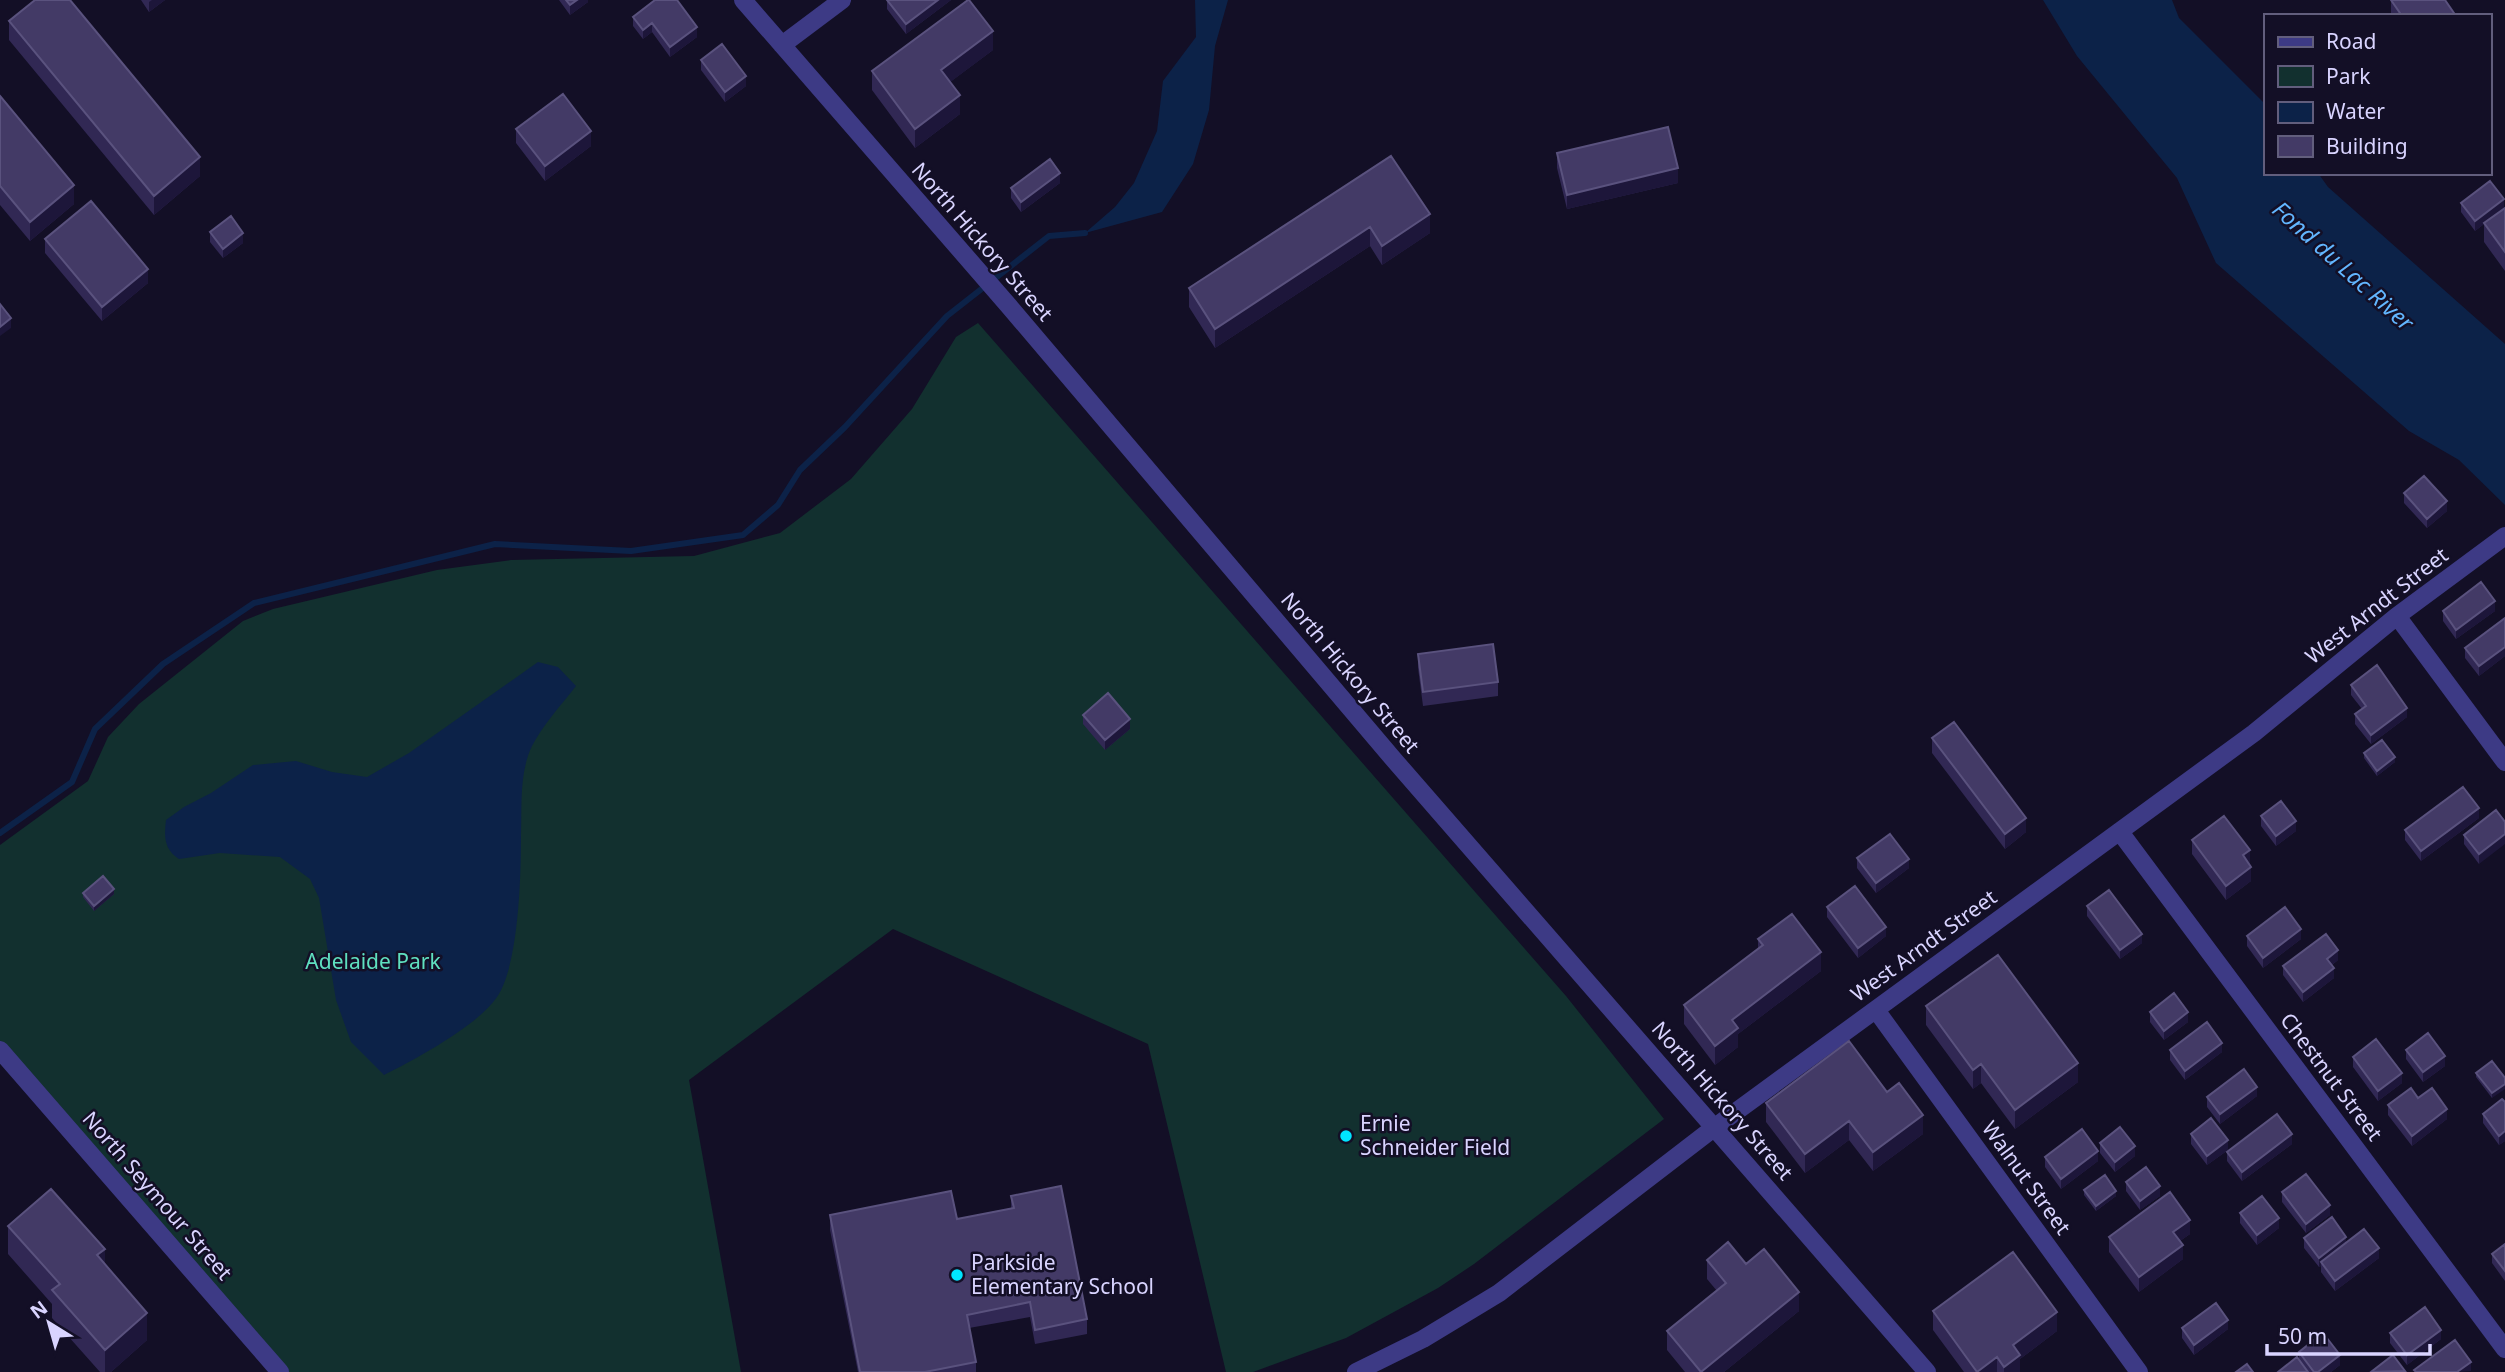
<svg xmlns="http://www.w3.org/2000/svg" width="2505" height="1372" font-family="'Noto Sans',sans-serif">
  <rect width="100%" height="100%" fill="#130f26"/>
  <path fill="#12302f" d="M 978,323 L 1566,996 L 1664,1119 L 1474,1264 L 1438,1288 L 1346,1338 L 1253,1372 L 1226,1372 L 1148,1044 L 893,929 L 689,1080 L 741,1372 L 280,1372 L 0,1050 L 0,845 L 88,781 L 108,737 L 139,704 L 243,621 L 273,609 L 437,570 L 511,560 L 694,556 L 780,533 L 851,479 L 912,409 L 956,337 Z"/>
  <path fill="#0c2248" d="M 1195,0 L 1228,0 L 1215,46 L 1209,110 L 1193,164 L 1162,212 L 1085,233 L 1115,207 L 1134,183 L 1157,131 L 1163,81 L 1196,37 Z
    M 2043,0 L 2172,0 L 2179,18 L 2265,104 L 2265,173 L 2318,173 L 2328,187 L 2505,344 L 2505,505 L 2459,460 L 2409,431 L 2216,263 L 2177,178 L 2077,56 Z
    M 538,662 L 558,667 L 576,686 C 562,704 542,726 532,746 C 519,773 522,806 521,835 C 521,875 519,965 497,997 C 477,1026 416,1059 384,1075 L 351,1042 L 336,1000 L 319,898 L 310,879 L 280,857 L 220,853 L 179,859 C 164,849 164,837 166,820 L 184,807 L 211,793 L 253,765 L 296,761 L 332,772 L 367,777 L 409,753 Z"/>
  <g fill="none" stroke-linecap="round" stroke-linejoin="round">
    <path stroke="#0c2248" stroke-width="6" d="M 0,833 L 72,782 L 95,729 L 163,664 L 254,603 L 495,544 L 631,551 L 743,535 L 778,505 L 800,470 L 845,427 L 947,316 L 1049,236 L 1085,233"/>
    <path stroke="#3d3a85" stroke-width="18" d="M 743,0 L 1008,305 L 1395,761 L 1927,1372
      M 782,45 L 842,0
      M 2397,616 L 2505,762
      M 2120,832 L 2505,1349
      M 1876,1010 L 2139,1372
      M 0,1050 L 280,1372
      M 1356,1372 L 1423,1339 L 1499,1293 L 1715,1127 L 2254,733 L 2397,616 L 2505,536"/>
  </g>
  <path fill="#312854" d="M 141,0 L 165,0 L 149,12 Z
    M 559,0 L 588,0 L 588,2 L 570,15 Z
    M 887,0 L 951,0 L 906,34 L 887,9 Z
    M 2391,0 L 2456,16 L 2391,16 Z
    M 633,17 L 697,37 L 670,57 L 652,32 L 643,39 L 633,26 Z
    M 9,21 L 200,176 L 154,215 L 9,40 Z
    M 993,50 L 950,82 L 960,114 L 915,148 L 872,90 L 872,71 Z
    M 701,60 L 746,86 L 725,102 L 701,70 Z
    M 0,96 L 74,204 L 30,241 L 0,205 Z
    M 516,129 L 591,146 L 545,181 L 516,143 Z
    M 1557,153 L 1678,183 L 1567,209 L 1557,168 Z
    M 1391,156 L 1430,233 L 1382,265 L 1370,246 L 1215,348 L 1189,307 L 1189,288 Z
    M 1060,183 L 1021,212 L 1011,198 L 1011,188 Z
    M 2461,203 L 2505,208 L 2505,271 L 2484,242 L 2484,224 L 2475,231 L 2461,212 Z
    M 210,232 L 243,243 L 223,258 L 210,242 Z
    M 45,239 L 148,283 L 102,321 L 45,253 Z
    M 2404,493 L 2447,511 L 2427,528 L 2404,503 Z
    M 2443,611 L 2495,611 L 2456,639 L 2443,621 Z
    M 2505,618 L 2505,656 L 2479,676 L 2465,658 L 2465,648 Z
    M 1418,654 L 1498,682 L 1498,696 L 1423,706 L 1418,668 Z
    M 2351,685 L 2407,717 L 2371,744 L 2355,724 L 2355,714 L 2362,709 L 2351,695 Z
    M 1083,715 L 1130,729 L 1105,750 L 1083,724 Z
    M 1932,738 L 2026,832 L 2005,849 L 1932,753 Z
    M 2364,753 L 2395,762 L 2377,776 L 2364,758 Z
    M 2496,810 L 2479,864 L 2464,844 L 2464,835 Z
    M 2261,816 L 2296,831 L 2276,846 L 2261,826 Z
    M 2479,818 L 2421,861 L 2405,840 L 2405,830 Z
    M 2192,840 L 2250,865 L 2251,881 L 2226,900 L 2192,854 Z
    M 1857,858 L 1909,868 L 1876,893 L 1857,868 Z
    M 83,893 L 114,894 L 94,911 L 83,897 Z
    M 2087,906 L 2142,943 L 2120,959 L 2087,916 Z
    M 1827,907 L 1886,936 L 1858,958 L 1827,917 Z
    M 2247,936 L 2301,939 L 2263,968 L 2247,946 Z
    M 1758,939 L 1821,971 L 1738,1034 L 1738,1047 L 1715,1065 L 1684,1024 L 1684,1005 L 1758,949 Z
    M 2338,960 L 2332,965 L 2334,978 L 2303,1002 L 2283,975 L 2283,966 Z
    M 1926,1006 L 2078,1082 L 2015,1129 L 1981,1083 L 1973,1089 L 1926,1025 Z
    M 2150,1012 L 2188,1022 L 2164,1040 L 2150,1022 Z
    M 2170,1050 L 2222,1052 L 2185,1080 L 2170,1060 Z
    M 2406,1050 L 2445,1066 L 2423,1082 L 2406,1059 Z
    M 2353,1057 L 2402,1083 L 2378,1101 L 2353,1067 Z
    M 2476,1073 L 2505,1078 L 2492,1098 L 2476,1077 Z
    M 1887,1092 L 1923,1134 L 1873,1171 L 1849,1140 L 1805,1173 L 1766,1122 L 1766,1103 Z
    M 2257,1096 L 2220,1124 L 2207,1107 L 2207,1097 Z
    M 2505,1102 L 2505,1141 L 2499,1145 L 2483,1123 L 2483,1114 Z
    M 2388,1105 L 2447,1119 L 2412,1146 L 2388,1115 Z
    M 2191,1134 L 2228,1150 L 2207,1165 L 2191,1144 Z
    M 2100,1143 L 2135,1156 L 2115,1172 L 2100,1153 Z
    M 2292,1144 L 2242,1181 L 2227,1161 L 2227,1152 Z
    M 2045,1157 L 2098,1161 L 2061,1189 L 2045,1167 Z
    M 2126,1182 L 2160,1196 L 2140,1210 L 2126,1191 Z
    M 2084,1190 L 2116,1196 L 2096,1211 L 2084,1195 Z
    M 2282,1192 L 2330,1215 L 2306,1233 L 2282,1202 Z
    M 1011,1196 L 1087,1319 L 1087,1334 L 1035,1344 L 1030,1317 L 969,1328 L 976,1362 L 976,1372 L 858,1372 L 830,1230 L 830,1215 L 957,1219 L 1011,1208 Z
    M 2240,1213 L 2279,1228 L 2257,1245 L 2240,1223 Z
    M 8,1226 L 105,1264 L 147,1340 L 111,1372 L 100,1372 L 52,1318 L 52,1304 L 8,1254 Z
    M 2190,1234 L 2180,1241 L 2183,1259 L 2139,1292 L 2109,1252 L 2109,1237 Z
    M 2304,1238 L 2346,1243 L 2379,1258 L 2335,1291 L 2321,1272 L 2321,1266 L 2319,1267 L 2304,1248 Z
    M 2505,1244 L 2505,1281 L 2492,1263 L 2492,1254 Z
    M 1707,1260 L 1746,1264 L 1799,1311 L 1724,1372 L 1685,1372 L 1667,1350 L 1667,1331 L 1717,1291 L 1707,1279 Z
    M 1933,1311 L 2057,1331 L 2020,1359 L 2020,1372 L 1964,1372 L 1933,1330 Z
    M 2182,1328 L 2228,1329 L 2194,1355 L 2182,1338 Z
    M 2390,1333 L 2441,1339 L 2407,1365 L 2390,1343 Z
    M 2299,1352 L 2340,1365 L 2331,1372 L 2278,1372 L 2299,1360 Z"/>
  <path fill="#1d163a" d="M 152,0 L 165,0 L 149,12 L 149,2 Z
    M 577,0 L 588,0 L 588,2 L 570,15 L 570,5 Z
    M 938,0 L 951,0 L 906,34 L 906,24 Z
    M 652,23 L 652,32 L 643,39 L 643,30 Z
    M 697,27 L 697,37 L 670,57 L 670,47 Z
    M 993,31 L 993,50 L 941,89 L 941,70 Z
    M 746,76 L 746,86 L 725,102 L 725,92 Z
    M 960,95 L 960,114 L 915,148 L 915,129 Z
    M 591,131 L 591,146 L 545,181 L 545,166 Z
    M 200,157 L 200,176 L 154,215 L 154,196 Z
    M 1678,168 L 1678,183 L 1567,209 L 1567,195 Z
    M 1060,173 L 1060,183 L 1021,212 L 1021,202 Z
    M 74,185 L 74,204 L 30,241 L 30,222 Z
    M 2504,199 L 2504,209 L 2475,231 L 2475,221 Z
    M 1430,214 L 1430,233 L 1382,265 L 1382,246 Z
    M 1370,227 L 1370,246 L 1215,348 L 1215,329 Z
    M 243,233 L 243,243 L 223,258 L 223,249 Z
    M 148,269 L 148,283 L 102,321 L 102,307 Z
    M 11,318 L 11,328 L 0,336 L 0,327 Z
    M 2447,501 L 2447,511 L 2427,528 L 2427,519 Z
    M 2495,601 L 2495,611 L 2456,639 L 2456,630 Z
    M 2505,647 L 2505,656 L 2479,676 L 2479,666 Z
    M 2407,708 L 2407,717 L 2371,744 L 2371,735 Z
    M 1130,719 L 1130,729 L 1105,750 L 1105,740 Z
    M 2395,757 L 2395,762 L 2377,776 L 2377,771 Z
    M 2479,808 L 2479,818 L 2421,861 L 2421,851 Z
    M 2026,818 L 2026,832 L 2005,849 L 2005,834 Z
    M 2296,821 L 2296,831 L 2276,846 L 2276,836 Z
    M 2505,834 L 2505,844 L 2479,864 L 2479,854 Z
    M 2250,850 L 2250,865 L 2243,855 Z
    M 1909,859 L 1909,868 L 1876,893 L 1876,883 Z
    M 2251,867 L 2251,881 L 2226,900 L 2226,886 Z
    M 114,889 L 114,894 L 94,911 L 94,906 Z
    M 1886,927 L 1886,936 L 1858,958 L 1858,948 Z
    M 2301,929 L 2301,939 L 2263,968 L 2263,958 Z
    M 2142,934 L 2142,943 L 2120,959 L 2120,950 Z
    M 2338,950 L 2338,960 L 2327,969 L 2327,959 Z
    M 1821,952 L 1821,971 L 1738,1034 L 1738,1047 L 1715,1065 L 1715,1046 L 1732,1020 Z
    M 2334,968 L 2334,978 L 2303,1002 L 2303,992 Z
    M 2188,1012 L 2188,1022 L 2164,1040 L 2164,1031 Z
    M 2222,1043 L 2222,1052 L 2185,1080 L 2185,1071 Z
    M 2445,1056 L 2445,1066 L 2423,1082 L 2423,1072 Z
    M 2078,1063 L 2078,1082 L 2015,1129 L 2015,1110 Z
    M 1981,1064 L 1981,1083 L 1973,1089 L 1973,1070 Z
    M 2402,1073 L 2402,1083 L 2378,1101 L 2378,1091 Z
    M 2505,1084 L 2505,1089 L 2492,1098 L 2492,1093 Z
    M 2257,1087 L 2257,1096 L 2220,1124 L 2220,1114 Z
    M 2447,1109 L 2447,1119 L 2412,1146 L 2412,1136 Z
    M 1923,1115 L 1923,1134 L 1873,1171 L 1873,1152 Z
    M 1849,1121 L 1849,1140 L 1805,1173 L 1805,1154 Z
    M 2505,1131 L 2505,1141 L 2499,1145 L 2499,1136 Z
    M 2292,1134 L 2292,1144 L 2242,1181 L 2242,1172 Z
    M 2228,1140 L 2228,1150 L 2207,1165 L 2207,1156 Z
    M 2135,1146 L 2135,1156 L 2115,1172 L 2115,1162 Z
    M 2098,1151 L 2098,1161 L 2061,1189 L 2061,1179 Z
    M 2160,1186 L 2160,1196 L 2140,1210 L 2140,1201 Z
    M 2116,1191 L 2116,1196 L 2096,1211 L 2096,1206 Z
    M 2330,1205 L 2330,1215 L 2306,1233 L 2306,1224 Z
    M 2279,1218 L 2279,1228 L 2257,1245 L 2257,1235 Z
    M 2190,1220 L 2190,1234 L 2173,1246 L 2173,1232 Z
    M 2346,1237 L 2346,1247 L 2321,1262 L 2321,1266 L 2319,1267 L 2319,1258 Z
    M 2183,1245 L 2183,1259 L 2139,1292 L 2139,1277 Z
    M 2379,1248 L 2379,1258 L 2335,1291 L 2335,1281 Z
    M 105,1249 L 105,1276 L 97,1255 Z
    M 1799,1292 L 1799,1311 L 1724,1372 L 1701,1372 Z
    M 2057,1312 L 2057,1331 L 2020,1359 L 2020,1372 L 2004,1372 L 2004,1367 L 2013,1345 Z
    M 147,1313 L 147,1340 L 111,1372 L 105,1372 L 105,1350 Z
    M 2228,1320 L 2228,1329 L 2194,1355 L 2194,1345 Z
    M 2441,1330 L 2441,1339 L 2407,1365 L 2407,1355 Z
    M 2340,1355 L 2340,1365 L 2331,1372 L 2318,1372 Z
    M 1997,1357 L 1997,1372 L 1977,1372 Z
    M 2471,1362 L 2471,1371 L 2457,1372 Z"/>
  <path fill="#433a66" stroke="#5a527e" stroke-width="2" d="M 35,0 L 70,0 L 200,157 L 154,196 L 9,21 Z
    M 566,0 L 577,0 L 570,5 Z
    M 655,0 L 677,0 L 697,27 L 670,47 L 652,23 L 643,30 L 633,17 Z
    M 887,0 L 938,0 L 906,24 Z
    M 968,0 L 969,0 L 993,31 L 941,70 L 960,95 L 915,129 L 872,71 Z
    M 2391,0 L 2445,0 L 2456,16 L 2402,16 Z
    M 722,44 L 746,76 L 725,92 L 701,60 Z
    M 563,94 L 591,131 L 545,166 L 516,129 Z
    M 0,96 L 74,185 L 30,222 L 0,186 Z
    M 1668,127 L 1678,168 L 1567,195 L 1557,153 Z
    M 1391,156 L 1430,214 L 1382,246 L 1370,227 L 1215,329 L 1189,288 Z
    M 1050,159 L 1060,173 L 1021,202 L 1011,188 Z
    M 2490,181 L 2504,199 L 2475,221 L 2461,203 Z
    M 91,201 L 148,269 L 102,307 L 45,239 Z
    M 2505,208 L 2505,252 L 2484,223 Z
    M 231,216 L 243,233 L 223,249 L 210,232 Z
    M 0,304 L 11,318 L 0,327 Z
    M 2424,476 L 2447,501 L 2427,519 L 2404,493 Z
    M 2481,582 L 2495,601 L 2456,630 L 2443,611 Z
    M 2505,618 L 2505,647 L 2479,666 L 2465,648 Z
    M 1493,644 L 1498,682 L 1423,692 L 1418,654 Z
    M 2377,665 L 2407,708 L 2371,735 L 2355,714 L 2366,706 L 2351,685 Z
    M 1108,693 L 1130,719 L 1105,740 L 1083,715 Z
    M 1954,722 L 2026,818 L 2005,834 L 1932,738 Z
    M 2382,740 L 2395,757 L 2377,771 L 2364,753 Z
    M 2463,787 L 2479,808 L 2421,851 L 2405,830 Z
    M 2281,801 L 2296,821 L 2276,836 L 2261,816 Z
    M 2496,810 L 2505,822 L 2505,834 L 2479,854 L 2464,835 Z
    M 2224,816 L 2250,850 L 2243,855 L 2251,867 L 2226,886 L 2192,840 Z
    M 1890,834 L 1909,859 L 1876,883 L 1857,858 Z
    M 103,876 L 114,889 L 94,906 L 83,893 Z
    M 1855,886 L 1886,927 L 1858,948 L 1827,907 Z
    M 2109,890 L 2142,934 L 2120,950 L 2087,906 Z
    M 2285,907 L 2301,929 L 2263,958 L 2247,936 Z
    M 1792,914 L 1821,952 L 1732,1020 L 1738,1028 L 1715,1046 L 1684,1005 L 1763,945 L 1758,939 Z
    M 2326,934 L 2338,950 L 2327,959 L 2334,968 L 2303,992 L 2283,966 Z
    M 1998,955 L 2078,1063 L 2015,1110 L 1981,1064 L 1973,1070 L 1926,1006 Z
    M 2174,993 L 2188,1012 L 2164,1031 L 2150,1012 Z
    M 2207,1022 L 2222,1043 L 2185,1071 L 2170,1050 Z
    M 2428,1033 L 2445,1056 L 2423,1072 L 2406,1050 Z
    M 2376,1039 L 2402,1073 L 2378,1091 L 2353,1057 Z
    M 1849,1041 L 1887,1092 L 1899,1083 L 1923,1115 L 1873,1152 L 1849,1121 L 1805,1154 L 1766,1103 Z
    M 2492,1061 L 2505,1078 L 2505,1084 L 2492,1093 L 2476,1073 Z
    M 2244,1069 L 2257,1087 L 2220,1114 L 2207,1097 Z
    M 2411,1088 L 2418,1098 L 2432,1088 L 2447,1109 L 2412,1136 L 2388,1105 Z
    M 2502,1099 L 2505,1102 L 2505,1131 L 2499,1136 L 2483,1114 Z
    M 2277,1114 L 2292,1134 L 2242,1172 L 2227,1152 Z
    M 2211,1118 L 2228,1140 L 2207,1156 L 2191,1134 Z
    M 2120,1127 L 2135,1146 L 2115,1162 L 2100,1143 Z
    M 2082,1129 L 2098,1151 L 2061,1179 L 2045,1157 Z
    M 2146,1167 L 2160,1186 L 2140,1201 L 2126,1182 Z
    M 2306,1174 L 2330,1205 L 2306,1224 L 2282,1192 Z
    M 2105,1175 L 2116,1191 L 2096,1206 L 2084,1190 Z
    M 1061,1186 L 1087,1319 L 1035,1330 L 1030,1302 L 967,1315 L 976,1362 L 925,1372 L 860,1372 L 830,1215 L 951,1191 L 957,1219 L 1014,1208 L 1011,1196 Z
    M 51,1189 L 105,1249 L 97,1255 L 147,1313 L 105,1350 L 52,1290 L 60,1284 L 8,1226 Z
    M 2170,1192 L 2190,1220 L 2173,1232 L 2183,1245 L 2139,1277 L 2109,1237 Z
    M 2262,1196 L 2279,1218 L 2257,1235 L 2240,1213 Z
    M 2332,1217 L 2346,1237 L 2319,1258 L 2304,1238 Z
    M 2364,1229 L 2379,1248 L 2335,1281 L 2321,1262 Z
    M 1728,1242 L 1746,1264 L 1764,1249 L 1799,1292 L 1701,1372 L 1667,1331 L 1726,1283 L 1707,1260 Z
    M 2505,1244 L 2505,1271 L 2492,1254 Z
    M 2013,1252 L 2057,1312 L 2013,1345 L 2020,1355 L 2004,1367 L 1997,1357 L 1977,1372 L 1933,1311 Z
    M 2216,1303 L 2228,1320 L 2194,1345 L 2182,1328 Z
    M 2425,1307 L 2441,1330 L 2407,1355 L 2390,1333 Z
    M 2323,1333 L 2340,1355 L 2318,1372 L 2314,1372 L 2299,1352 Z
    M 2455,1340 L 2471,1362 L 2457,1372 L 2416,1372 L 2414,1370 Z
    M 2393,1355 L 2405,1371 L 2371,1372 Z
    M 2297,1357 L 2308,1372 L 2278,1372 Z
    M 2247,1364 L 2253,1372 L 2236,1372 Z"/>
  <g fill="#00e5ff" stroke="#130f26" stroke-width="2.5">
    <circle cx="1346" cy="1136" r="7"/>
    <circle cx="957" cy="1275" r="7"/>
  </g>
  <g text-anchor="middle" stroke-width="5" stroke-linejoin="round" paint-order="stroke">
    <g font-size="21" fill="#d9d4ff" stroke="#130f26">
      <text transform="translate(982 242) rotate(49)" y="7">North Hickory Street</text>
      <text transform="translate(2377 606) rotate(-38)" y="7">West Arndt Street</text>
      <text transform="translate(1350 673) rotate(50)" y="7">North Hickory Street</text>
      <text transform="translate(1924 946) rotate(-36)" y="7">West Arndt Street</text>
      <text transform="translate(2331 1077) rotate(53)" y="7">Chestnut Street</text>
      <text transform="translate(1722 1101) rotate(49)" y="7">North Hickory Street</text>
      <text transform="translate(2026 1178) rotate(54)" y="7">Walnut Street</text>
      <text transform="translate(157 1196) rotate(49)" y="7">North Seymour Street</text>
    </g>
    <g font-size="21" fill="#5fe0c0" stroke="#130f26">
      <text x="373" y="969">Adelaide Park</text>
    </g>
    <g font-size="21" fill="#d9d4ff" stroke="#130f26" text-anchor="start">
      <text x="1360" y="1131">Ernie<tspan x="1360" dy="24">Schneider Field</tspan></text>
      <text x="971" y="1270">Parkside<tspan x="971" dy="24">Elementary School</tspan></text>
    </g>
    <g font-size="23" font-style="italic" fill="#62b6ff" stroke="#130f26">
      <text transform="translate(2343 266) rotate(42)" y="8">Fond du Lac River</text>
    </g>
  </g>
  <rect x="2264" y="14" width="228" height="161" fill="#130f26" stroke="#625e7d" stroke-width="2"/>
  <rect x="2278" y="37" width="35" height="10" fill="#3d3a85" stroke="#625e7d" stroke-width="2"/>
  <text x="2326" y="49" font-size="21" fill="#d9d4ff">Road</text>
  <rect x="2278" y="66" width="35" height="21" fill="#12302f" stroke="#625e7d" stroke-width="2"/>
  <text x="2326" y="84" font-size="21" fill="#d9d4ff">Park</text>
  <rect x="2278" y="102" width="35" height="21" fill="#0c2248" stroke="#625e7d" stroke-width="2"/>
  <text x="2326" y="119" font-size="21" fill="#d9d4ff">Water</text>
  <rect x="2278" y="136" width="35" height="21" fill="#433a66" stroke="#625e7d" stroke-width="2"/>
  <text x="2326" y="154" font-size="21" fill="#d9d4ff">Building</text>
  <g transform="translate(49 1323) rotate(323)" stroke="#130f26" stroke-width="5" paint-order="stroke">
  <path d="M0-5L12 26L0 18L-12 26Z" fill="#d9d4ff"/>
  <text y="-10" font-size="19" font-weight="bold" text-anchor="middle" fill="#d9d4ff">N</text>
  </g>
  <path d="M2267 1344v10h163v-10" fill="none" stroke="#d9d4ff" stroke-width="3.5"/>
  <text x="2278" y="1344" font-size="21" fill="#d9d4ff" stroke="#130f26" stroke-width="5" paint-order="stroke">50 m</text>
</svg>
